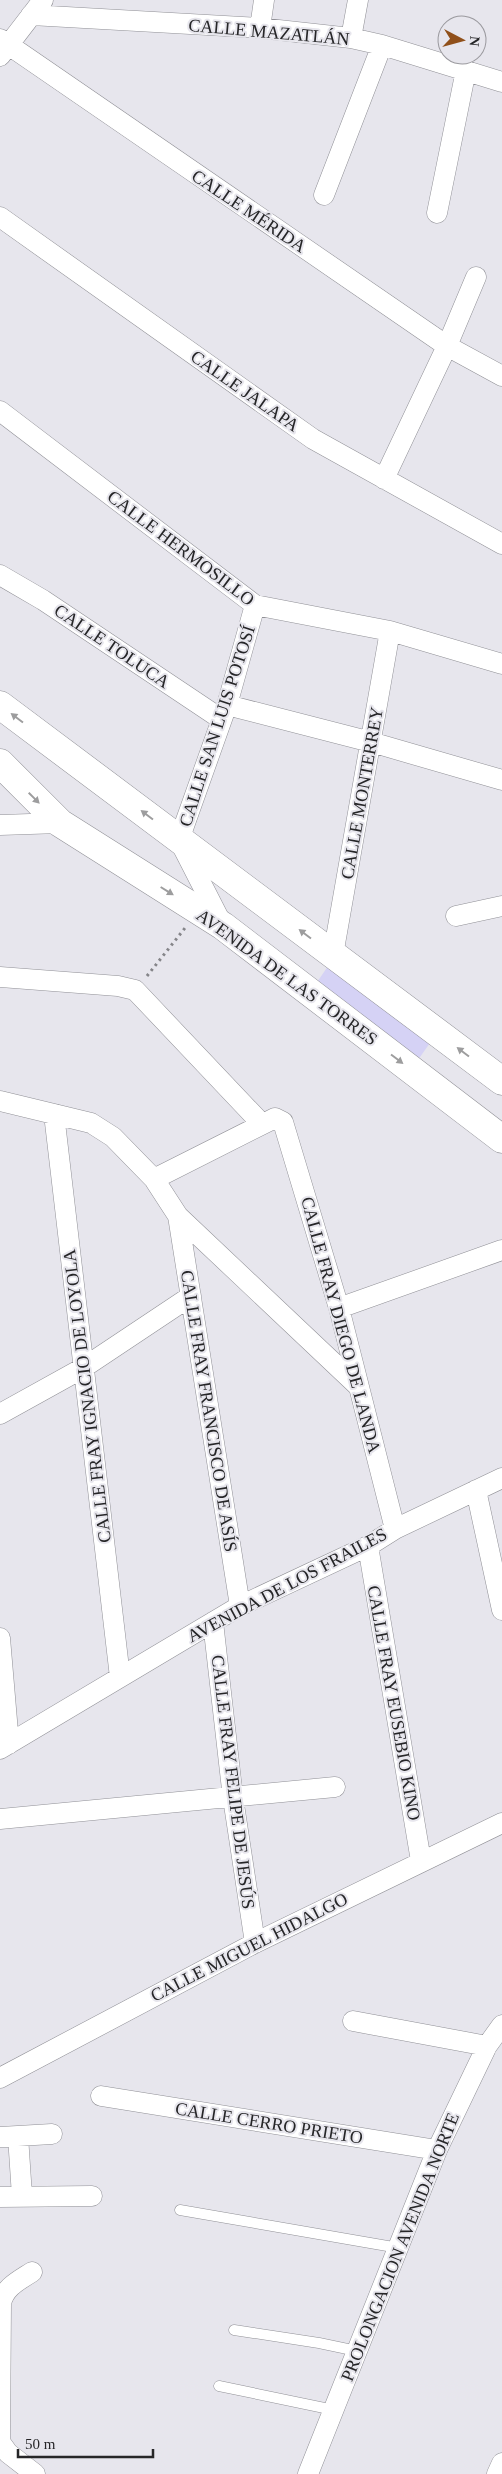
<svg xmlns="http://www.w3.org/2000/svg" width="502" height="2474" font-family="'Times New Roman',serif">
  <rect width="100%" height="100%" fill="#e7e6ed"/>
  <path fill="#d5d2f5" d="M 333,959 L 437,1033 L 408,1074 L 304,1001 Z"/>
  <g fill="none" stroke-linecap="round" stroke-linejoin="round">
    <defs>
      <path id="lane" d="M 180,2210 L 399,2248
        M 234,2330 L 319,2343 L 357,2351
        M 219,2386 L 334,2410"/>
      <path id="street" d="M 31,15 L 260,28 L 351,38 L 382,45 L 502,82
        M 260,28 L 264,0
        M 351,38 L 358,0
        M 0,39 L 447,346 L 502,376
        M 0,56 L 43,0
        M 324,195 L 382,45
        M 437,213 L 466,70
        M 0,217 L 313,439 L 502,544
        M 0,411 L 255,605 L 390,631 L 502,664
        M 384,479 L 447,346 L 476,277
        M 0,575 L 43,600 L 221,719
        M 227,705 L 371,742 L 502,780
        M 0,825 L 60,823
        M 456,916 L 502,906
        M 223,926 L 179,840 L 227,705 L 255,605
        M 333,955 L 390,631
        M 0,977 L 118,986 L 135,990 L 262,1124
        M 0,1101 L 91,1123 L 113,1137 L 154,1179 L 178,1216 L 358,1386
        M 54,1114 L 120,1677
        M 154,1179 L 275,1118 L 283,1122 L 339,1308 L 395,1529
        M 178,1216 L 240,1606
        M 339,1308 L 502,1250
        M 0,1414 L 83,1368 L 191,1296
        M 476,1490 L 502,1610
        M 368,1546 L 421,1861
        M 213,1622 L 233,1798 L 255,1943
        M 0,1638 L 9,1744
        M 0,1749 L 240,1606 L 368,1546 L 395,1529 L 502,1478
        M 0,1819 L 335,1787
        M 353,2021 L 487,2046
        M 0,2078 L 255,1943 L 502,1823
        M 101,2096 L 437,2150
        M 18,2136 L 22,2196
        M 0,2137 L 52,2134
        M 0,2197 L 92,2196
        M 32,2272 C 18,2281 5,2287 1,2303 L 0,2442 L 8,2453 L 35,2474
        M 308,2474 L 437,2150 L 487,2046 L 502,2025
        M 497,2474 L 502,2463"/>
      <path id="secondary" d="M 0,705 L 502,1081
        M 0,763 L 60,823 L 223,926 L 502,1139"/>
    </defs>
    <use href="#lane" stroke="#909096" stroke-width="11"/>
    <use href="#street" stroke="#909096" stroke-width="21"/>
    <use href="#secondary" stroke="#909096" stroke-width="29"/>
    <path stroke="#858589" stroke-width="3" stroke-dasharray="2.5 4" stroke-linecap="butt" d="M 147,976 L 185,928"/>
    <use href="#lane" stroke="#fff" stroke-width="10"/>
    <use href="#street" stroke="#fff" stroke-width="20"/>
    <use href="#secondary" stroke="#fff" stroke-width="28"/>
  </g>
  <defs><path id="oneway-solid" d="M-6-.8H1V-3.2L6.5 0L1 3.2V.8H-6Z" transform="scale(1.25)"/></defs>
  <g fill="#9d9d9e">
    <use href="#oneway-solid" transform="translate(17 718) rotate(-143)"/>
    <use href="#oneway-solid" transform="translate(34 798) rotate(45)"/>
    <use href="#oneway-solid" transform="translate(147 815) rotate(-143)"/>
    <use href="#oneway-solid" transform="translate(167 891) rotate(32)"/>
    <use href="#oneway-solid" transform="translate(305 934) rotate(-143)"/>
    <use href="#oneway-solid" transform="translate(463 1052) rotate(-143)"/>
    <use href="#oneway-solid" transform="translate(397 1059) rotate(37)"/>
  </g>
  <g text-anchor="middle" stroke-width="4" stroke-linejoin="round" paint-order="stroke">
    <g font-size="18" fill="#262628" stroke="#e7e6ed">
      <text transform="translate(269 32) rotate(5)" y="6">CALLE MAZATLÁN</text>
      <text transform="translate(249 211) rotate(34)" y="6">CALLE MÉRIDA</text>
      <text transform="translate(245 391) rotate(35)" y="6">CALLE JALAPA</text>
      <text transform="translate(181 548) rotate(37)" y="6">CALLE HERMOSILLO</text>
      <text transform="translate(112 646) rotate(34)" y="6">CALLE TOLUCA</text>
      <text transform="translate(217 726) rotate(-72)" y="6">CALLE SAN LUIS POTOSÍ</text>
      <text transform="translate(362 793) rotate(-80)" y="6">CALLE MONTERREY</text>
      <text transform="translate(287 977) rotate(36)" y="6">AVENIDA DE LAS TORRES</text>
      <text transform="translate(341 1325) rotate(75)" y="6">CALLE FRAY DIEGO DE LANDA</text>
      <text transform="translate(87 1396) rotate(-97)" y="6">CALLE FRAY IGNACIO DE LOYOLA</text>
      <text transform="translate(209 1411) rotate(81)" y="6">CALLE FRAY FRANCISCO DE ASÍS</text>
      <text transform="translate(287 1585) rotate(-28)" y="6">AVENIDA DE LOS FRAILES</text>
      <text transform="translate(394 1703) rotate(80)" y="6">CALLE FRAY EUSEBIO KINO</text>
      <text transform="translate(233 1782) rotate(83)" y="6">CALLE FRAY FELIPE DE JESÚS</text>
      <text transform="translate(249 1947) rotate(-27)" y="6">CALLE MIGUEL HIDALGO</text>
      <text transform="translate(269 2123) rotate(9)" y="6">CALLE CERRO PRIETO</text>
      <text transform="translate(400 2247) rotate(-68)" y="6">PROLONGACION AVENIDA NORTE</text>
    </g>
  </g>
  <g transform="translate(462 40) rotate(96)"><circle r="24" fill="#e7e6ed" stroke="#9a999e"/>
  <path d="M0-4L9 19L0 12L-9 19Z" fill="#90501a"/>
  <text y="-8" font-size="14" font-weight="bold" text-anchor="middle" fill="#262628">N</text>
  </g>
  <path d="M18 2449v8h135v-8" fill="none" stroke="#262628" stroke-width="2.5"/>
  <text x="25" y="2449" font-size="15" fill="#262628" stroke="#e7e6ed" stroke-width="4" paint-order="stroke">50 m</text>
</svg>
